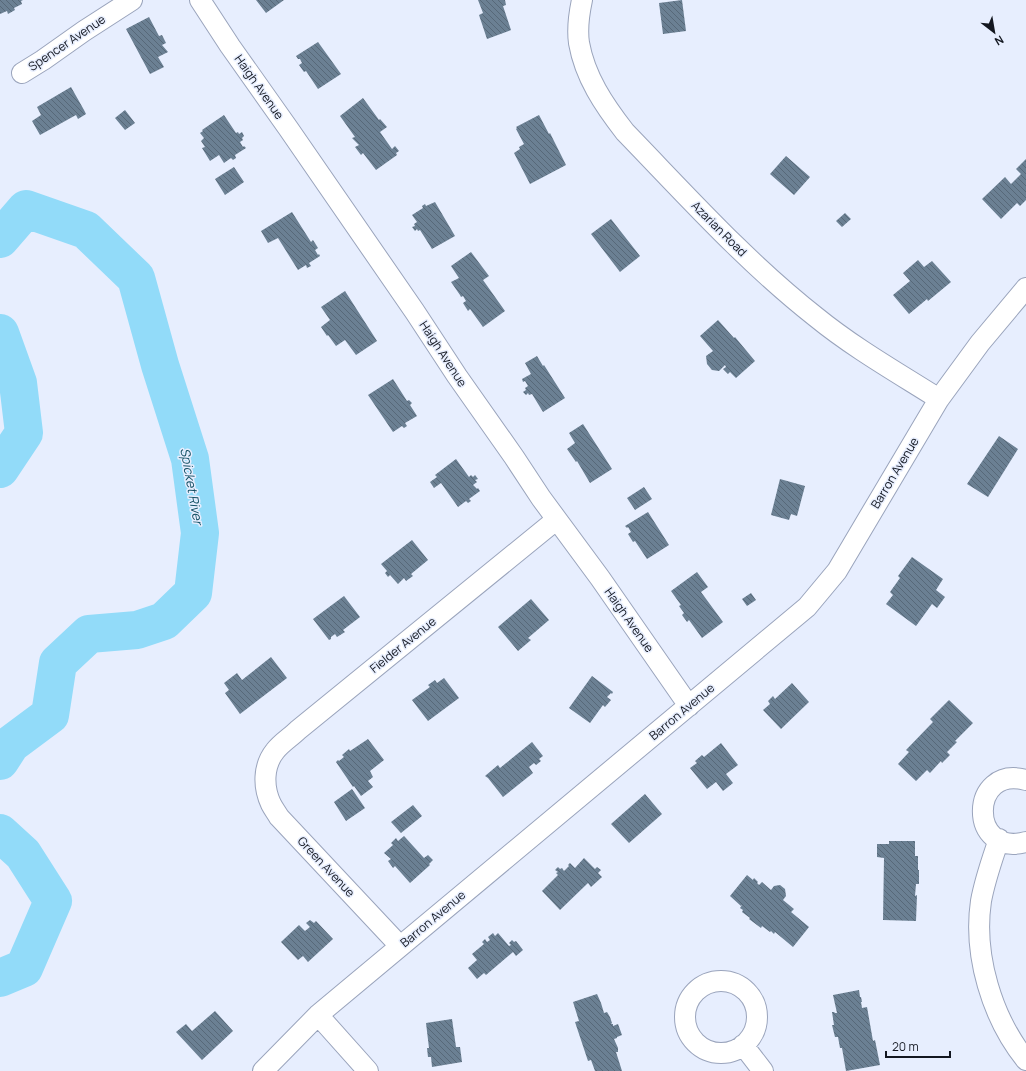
<svg xmlns="http://www.w3.org/2000/svg" width="1026" height="1071" font-family="Manrope,sans-serif">
  <defs>
    <pattern id="building-back-hatch" width="6" height="6" patternUnits="userSpaceOnUse"><rect width="6" height="6" fill="#6b8093"/><path d="M-1 5l2 2M0 0l6 6M5-1l2 2" fill="none" stroke="#576878"/></pattern>
  </defs>
  <rect width="100%" height="100%" fill="#e7eefe"/>
  <g fill="none" stroke-linecap="round" stroke-linejoin="round">
    <path stroke="#92dbf9" stroke-width="38" d="M 0,239 L 26,209 L 86,230 L 136,278 L 160,365 L 190,459 L 200,533 L 193,593 L 164,621 L 137,630 L 89,634 L 58,663 L 50,715 L 11,744 L 0,761
      M 0,333 L 18,383 L 24,433 L 0,469
      M 0,833 L 23,854 L 53,901 L 24,968 L 0,978"/>
  </g>
  <path fill="url(#building-back-hatch)" d="M 0,0 L 23,0 L 21,1 L 22,4 L 14,8 L 15,10 L 8,14 L 7,11 L 0,14 Z
    M 256,0 L 284,0 L 266,13 Z
    M 478,0 L 505,0 L 506,5 L 503,6 L 511,30 L 487,39 L 479,15 L 483,13 Z
    M 682,0 L 686,31 L 663,34 L 659,3 Z
    M 149,17 L 159,36 L 162,35 L 166,43 L 162,45 L 168,52 L 158,57 L 164,67 L 150,74 L 126,29 Z
    M 318,42 L 341,74 L 318,89 L 306,71 L 304,72 L 299,65 L 302,63 L 300,59 L 298,59 L 296,56 Z
    M 71,87 L 84,110 L 86,114 L 78,119 L 76,115 L 40,135 L 32,121 L 41,115 L 37,107 Z
    M 363,98 L 379,120 L 380,119 L 387,127 L 380,132 L 392,149 L 395,146 L 399,151 L 396,153 L 397,155 L 376,170 L 363,153 L 361,155 L 355,147 L 359,145 L 352,138 L 355,137 L 340,116 Z
    M 125,110 L 135,123 L 125,130 L 115,118 Z
    M 224,115 L 236,133 L 238,132 L 239,134 L 242,132 L 244,136 L 242,138 L 243,140 L 240,142 L 243,147 L 244,146 L 246,148 L 235,155 L 236,158 L 233,160 L 231,158 L 224,163 L 219,155 L 210,161 L 202,148 L 205,147 L 201,141 L 204,138 L 200,133 L 203,131 L 202,130 Z
    M 539,115 L 549,134 L 550,133 L 566,165 L 530,184 L 514,153 L 520,149 L 519,147 L 524,144 L 516,129 L 517,128 L 516,127 Z
    M 786,156 L 810,177 L 794,195 L 770,174 Z
    M 1026,159 L 1026,200 L 1020,206 L 1017,203 L 1001,219 L 982,199 L 1005,177 L 1011,184 L 1021,174 L 1016,169 Z
    M 234,167 L 244,182 L 225,195 L 215,179 Z
    M 435,202 L 455,236 L 432,249 L 420,230 L 418,231 L 417,229 L 415,231 L 412,227 L 415,226 L 414,224 L 417,222 L 412,215 L 423,208 L 422,206 L 425,204 L 426,206 Z
    M 292,212 L 311,242 L 313,240 L 318,248 L 315,250 L 318,255 L 319,254 L 320,256 L 309,263 L 311,266 L 307,268 L 306,265 L 298,270 L 278,238 L 268,243 L 261,231 Z
    M 845,213 L 851,219 L 842,227 L 836,221 Z
    M 611,219 L 640,256 L 620,272 L 591,234 Z
    M 471,252 L 489,276 L 483,280 L 505,311 L 483,327 L 470,309 L 468,311 L 463,303 L 466,301 L 463,296 L 461,297 L 460,295 L 451,282 L 459,278 L 451,266 Z
    M 918,260 L 924,267 L 932,261 L 951,282 L 928,301 L 927,299 L 909,314 L 893,295 L 910,281 L 903,273 Z
    M 345,291 L 377,341 L 356,355 L 345,340 L 336,346 L 328,335 L 327,336 L 321,327 L 330,320 L 321,307 Z
    M 718,320 L 734,338 L 735,337 L 755,361 L 736,378 L 730,372 L 728,374 L 723,369 L 726,367 L 725,365 L 719,371 L 712,370 L 707,364 L 706,356 L 713,351 L 700,336 Z
    M 537,356 L 543,366 L 544,365 L 565,398 L 543,412 L 532,394 L 529,395 L 528,393 L 526,395 L 523,392 L 526,390 L 525,388 L 528,386 L 525,381 L 523,382 L 522,379 L 531,374 L 525,363 Z
    M 393,379 L 407,401 L 409,400 L 412,403 L 410,405 L 417,416 L 405,423 L 407,426 L 404,428 L 402,426 L 393,432 L 368,395 Z
    M 583,424 L 612,469 L 590,483 L 577,461 L 576,462 L 567,449 L 575,443 L 569,433 Z
    M 999,436 L 1018,449 L 988,497 L 967,484 Z
    M 456,459 L 469,477 L 471,475 L 473,477 L 475,475 L 478,479 L 475,480 L 477,482 L 473,485 L 477,489 L 478,488 L 480,491 L 469,499 L 471,501 L 468,503 L 466,501 L 458,507 L 441,483 L 434,488 L 430,482 L 437,477 L 435,475 Z
    M 780,479 L 805,486 L 797,516 L 791,514 L 789,520 L 771,515 Z
    M 644,487 L 652,499 L 635,510 L 627,498 Z
    M 648,512 L 669,545 L 647,559 L 635,541 L 633,542 L 628,534 L 631,532 L 628,527 L 627,528 L 625,526 Z
    M 412,540 L 428,560 L 411,574 L 413,576 L 406,581 L 404,578 L 398,584 L 390,575 L 388,577 L 385,573 L 387,571 L 381,564 Z
    M 912,557 L 943,579 L 936,590 L 945,597 L 937,608 L 932,604 L 916,626 L 886,604 L 893,595 L 890,592 L 900,578 L 898,576 Z
    M 697,572 L 708,587 L 701,592 L 723,622 L 702,638 L 689,620 L 687,622 L 682,615 L 684,613 L 679,606 L 681,605 L 671,591 Z
    M 751,593 L 756,600 L 747,606 L 742,599 Z
    M 344,596 L 360,617 L 343,630 L 345,632 L 337,637 L 335,634 L 331,637 L 331,639 L 329,640 L 313,619 Z
    M 531,599 L 549,620 L 528,638 L 531,640 L 518,651 L 498,627 Z
    M 271,657 L 287,678 L 240,714 L 225,693 L 229,690 L 224,683 L 237,673 L 242,680 Z
    M 592,676 L 613,692 L 612,694 L 611,693 L 607,697 L 611,700 L 605,707 L 603,705 L 590,723 L 569,708 Z
    M 444,678 L 459,698 L 428,721 L 412,700 L 430,687 L 428,685 L 435,680 L 437,683 Z
    M 792,683 L 809,702 L 781,729 L 763,710 L 770,704 L 768,701 L 773,696 L 775,699 Z
    M 949,700 L 973,723 L 955,741 L 957,742 L 947,752 L 950,755 L 942,763 L 941,761 L 930,773 L 927,770 L 916,781 L 898,764 L 909,752 L 906,750 L 933,722 L 930,719 Z
    M 368,739 L 384,760 L 370,771 L 373,777 L 368,781 L 373,787 L 361,796 L 354,786 L 353,787 L 336,762 L 338,760 L 339,761 L 344,757 L 342,755 L 349,749 L 350,751 Z
    M 532,742 L 543,756 L 539,759 L 541,761 L 536,765 L 534,763 L 529,767 L 533,773 L 503,797 L 488,778 L 485,776 L 498,765 L 500,768 Z
    M 721,743 L 738,765 L 726,774 L 733,783 L 723,791 L 716,782 L 707,789 L 690,768 L 697,763 L 695,761 L 702,755 L 704,757 Z
    M 352,789 L 365,808 L 346,821 L 334,802 Z
    M 645,794 L 662,814 L 629,843 L 611,824 Z
    M 413,805 L 422,816 L 401,833 L 391,822 Z
    M 404,836 L 424,858 L 428,855 L 433,860 L 429,864 L 430,865 L 410,883 L 395,866 L 393,868 L 388,861 L 391,859 L 384,853 L 393,845 L 391,843 L 396,838 L 398,841 Z
    M 889,841 L 915,841 L 915,856 L 918,856 L 918,870 L 919,870 L 919,884 L 916,884 L 915,896 L 917,895 L 916,921 L 883,920 L 884,858 L 877,857 L 877,844 L 889,844 Z
    M 584,858 L 595,869 L 597,867 L 601,870 L 598,873 L 602,877 L 591,887 L 588,883 L 560,910 L 542,891 L 558,875 L 556,873 L 558,872 L 555,870 L 558,867 L 560,869 L 562,868 L 564,871 L 569,866 L 568,865 L 570,863 L 575,868 Z
    M 747,875 L 753,880 L 754,878 L 758,882 L 757,883 L 759,885 L 762,882 L 771,890 L 774,886 L 780,885 L 785,889 L 786,896 L 783,900 L 794,909 L 791,912 L 809,927 L 793,947 L 775,932 L 774,934 L 771,931 L 770,932 L 762,926 L 761,928 L 749,919 L 750,918 L 742,912 L 743,910 L 740,908 L 742,905 L 741,906 L 730,896 Z
    M 310,920 L 314,923 L 316,921 L 333,939 L 308,962 L 303,956 L 298,960 L 281,942 L 299,925 L 305,931 L 310,927 L 306,923 Z
    M 493,933 L 495,936 L 498,933 L 509,946 L 511,945 L 509,943 L 512,940 L 514,942 L 516,941 L 523,950 L 516,956 L 513,952 L 486,975 L 484,973 L 477,979 L 468,968 L 477,960 L 472,954 L 484,944 L 482,942 L 485,939 L 487,942 L 490,940 L 488,937 Z
    M 859,990 L 860,997 L 861,997 L 862,1002 L 861,1002 L 862,1008 L 867,1007 L 873,1041 L 875,1040 L 880,1065 L 846,1071 L 842,1048 L 840,1048 L 838,1037 L 835,1037 L 832,1025 L 834,1025 L 832,1012 L 834,1012 L 835,1013 L 837,1013 L 833,995 Z
    M 597,994 L 601,1003 L 604,1013 L 607,1012 L 610,1017 L 612,1023 L 611,1024 L 613,1024 L 613,1026 L 618,1024 L 622,1035 L 617,1037 L 617,1038 L 614,1039 L 618,1048 L 618,1052 L 616,1052 L 622,1071 L 595,1071 L 591,1060 L 588,1061 L 575,1022 L 579,1021 L 573,1002 Z
    M 215,1011 L 233,1031 L 202,1060 L 176,1032 L 186,1024 L 192,1031 Z
    M 452,1019 L 456,1047 L 460,1047 L 462,1062 L 432,1067 L 431,1057 L 428,1057 L 427,1048 L 429,1048 L 426,1023 Z"/>
  <g fill="none" stroke-linecap="round" stroke-linejoin="round">
    <defs>
      <path id="street" d="M 200,0 L 230,46 L 288,128 L 415,312 L 457,376 L 514,457 L 541,498 L 600,578 L 689,706
        M 582,0 C 579,14 577,29 579,43 C 585,77 604,105 625,132 C 687,196 746,262 816,317 C 854,348 898,373 939,399
        M 22,73 L 43,60 L 84,31 L 132,0
        M 1026,780 C 969,764 968,858 1026,842
        M 999,839 C 992,860 985,879 981,901 C 973,955 992,1018 1026,1060
        M 400,946 L 279,817 C 276,812 273,808 271,804 C 263,787 263,766 275,751 C 281,743 291,737 298,730 L 556,520
        M685 1017a36 36 0 1 1 72 0a36 36 0 1 1-72 0Z
        M 318,1015 L 368,1071
        M 743,1045 L 763,1071
        M 263,1071 L 318,1015 L 807,607 L 837,571 L 939,399 L 980,343 L 1026,288"/>
    </defs>
    <use href="#street" stroke="#9aa4bc" stroke-width="22"/>
    <use href="#street" stroke="#fff" stroke-width="20"/>
  </g>
  <g text-anchor="middle" stroke-width="3" stroke-linejoin="round" paint-order="stroke">
    <g font-size="12" fill="#131720" stroke="#e7eefe">
      <text transform="translate(67 43) rotate(-34)" y="4">Spencer Avenue</text>
      <text transform="translate(259 87) rotate(55)" y="4">Haigh Avenue</text>
      <text transform="translate(719 229) rotate(45)" y="4">Azarian Road</text>
      <text transform="translate(443 354) rotate(57)" y="4">Haigh Avenue</text>
      <text transform="translate(895 473) rotate(-59)" y="4">Barron Avenue</text>
      <text transform="translate(629 620) rotate(55)" y="4">Haigh Avenue</text>
      <text transform="translate(403 645) rotate(-39)" y="4">Fielder Avenue</text>
      <text transform="translate(682 712) rotate(-40)" y="4">Barron Avenue</text>
      <text transform="translate(326 867) rotate(47)" y="4">Green Avenue</text>
      <text transform="translate(433 919) rotate(-40)" y="4">Barron Avenue</text>
    </g>
    <g font-size="13" font-style="italic" fill="#135064" stroke="#e7eefe">
      <text transform="translate(192 486) rotate(80)" y="5">Spicket River</text>
    </g>
  </g>
  <g transform="translate(994 32) rotate(149)" stroke="#e7eefe" stroke-width="3" paint-order="stroke">
  <path d="M0-3L7 15L0 10L-7 15Z" fill="#131720"/>
  <text y="-6" font-size="11" font-weight="bold" text-anchor="middle" fill="#131720">N</text>
  </g>
  <path d="M886 1051v6h64v-6" fill="none" stroke="#131720" stroke-width="2"/>
  <text x="892" y="1051" font-size="12" fill="#131720" stroke="#e7eefe" stroke-width="3" paint-order="stroke">20 m</text>
</svg>
